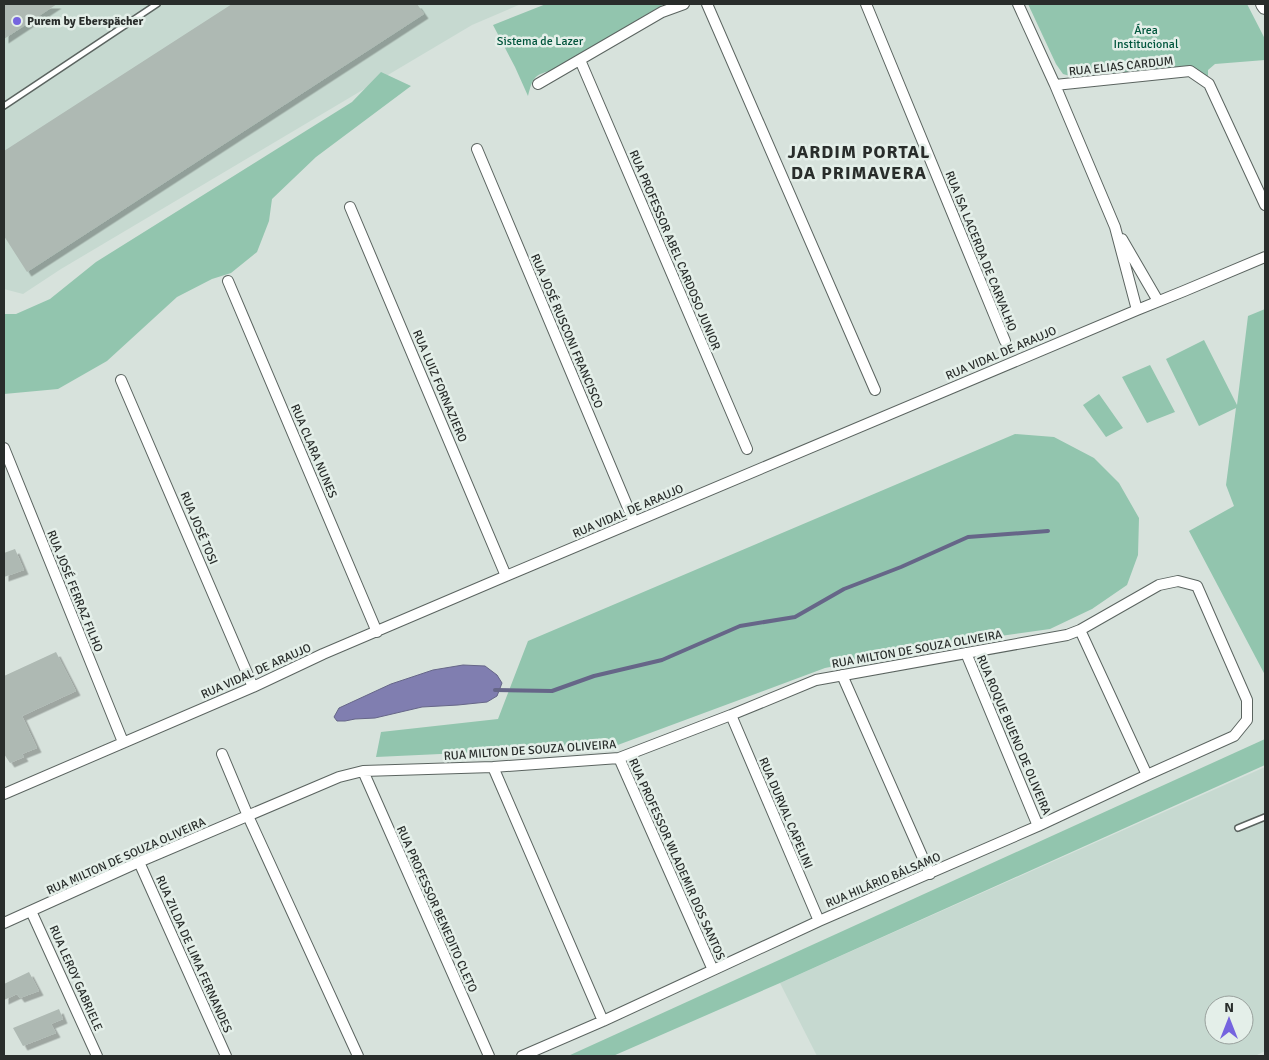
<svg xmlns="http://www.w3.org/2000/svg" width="1269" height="1060" font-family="Signika,sans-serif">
  <defs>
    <filter id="shadow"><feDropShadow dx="4.5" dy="4.5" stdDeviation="0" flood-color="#0004"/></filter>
  </defs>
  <rect width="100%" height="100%" fill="#d7e2dc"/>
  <path fill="#c6d9d0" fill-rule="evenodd" d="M 4,4 L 521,4 L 472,25 L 61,269 L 23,294 L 4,289 Z
    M 1265,767 L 1265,1051 L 1255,1056 L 817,1056 L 780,983 ZM 1214,1005 L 1244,1005 L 1244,1035 L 1214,1035 Z"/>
  <path fill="#92c5ae" d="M 546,4 L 664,4 L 551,71 C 533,74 532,81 528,96 L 515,67 L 493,25 Z
    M 1028,4 L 1247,4 L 1265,39 L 1265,60 L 1215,64 L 1208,70 L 1208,78 L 1195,69 L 1070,76 L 1063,74 L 1056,64 Z
    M 381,72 L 411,86 L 316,157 L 272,199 L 269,221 L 257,252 L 231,273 L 212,279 L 177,297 L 107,361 L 58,389 L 4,394 L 4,314 L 16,314 L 50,299 L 96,262 L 352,102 Z
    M 1265,309 L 1265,675 L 1189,531 L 1234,506 L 1226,485 L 1236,408 L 1199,426 L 1166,359 L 1204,340 L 1237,405 L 1248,316 Z
    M 1150,365 L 1175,412 L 1147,423 L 1122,377 Z
    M 1099,394 L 1123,428 L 1106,437 L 1083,405 Z
    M 1015,434 L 1054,437 L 1094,458 L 1119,483 L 1139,518 L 1138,555 L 1127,585 L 1092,609 L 1050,629 L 951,643 L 825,668 L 615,746 L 376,757 L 381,732 L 498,719 L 528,641 Z
    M 1265,739 L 1265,765 L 780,983 L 613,1056 L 568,1056 Z"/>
  <path fill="#807eb0" stroke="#668" d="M 463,665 L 485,666 L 497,675 L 502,683 L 497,696 L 487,702 L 458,705 L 422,707 L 375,718 L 355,719 L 345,721 L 337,721 L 334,717 L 339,708 L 391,684 L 433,670 Z"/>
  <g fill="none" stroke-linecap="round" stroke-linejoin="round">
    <path stroke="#668" stroke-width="4" d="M 495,690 L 552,691 L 594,676 L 662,660 L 740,626 L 795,617 L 844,589 L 901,567 L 968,537 L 1048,531"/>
  </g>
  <path fill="#aeb9b3" filter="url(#shadow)" d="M 4,4 L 57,4 L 4,39 Z
    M 232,4 L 417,4 L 424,14 L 27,272 L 4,236 L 4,151 Z
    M 15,549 L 24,570 L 4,577 L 4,553 Z
    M 56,652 L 76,691 L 22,716 L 37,748 L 22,754 L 24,757 L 10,763 L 4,754 L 4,676 Z
    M 29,972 L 39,991 L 20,998 L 17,994 L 4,1000 L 4,984 Z
    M 59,1009 L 63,1019 L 51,1024 L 56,1033 L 23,1046 L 13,1028 Z"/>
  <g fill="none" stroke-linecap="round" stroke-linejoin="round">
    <defs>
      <path id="lane" d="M 4,106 L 157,4
        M 1238,828 L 1265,817"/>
      <path id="street" d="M 707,4 L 875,390
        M 866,4 L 1005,341
        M 1018,4 L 1055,85 L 1115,227 L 1137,310
        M 580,60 L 747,449
        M 538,84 L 662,12 L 684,4
        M 1055,85 L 1190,71 L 1209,84 L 1265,205
        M 477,149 L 634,522
        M 350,207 L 506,576
        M 1122,239 L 1158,301
        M 228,281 L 377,632
        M 121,380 L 253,687
        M 4,448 L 123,742
        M 1080,630 L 1147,775
        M 966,653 L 1038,826
        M 842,675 L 930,874
        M 731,715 L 819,921
        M 222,754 L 248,816 L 358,1056
        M 619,758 L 713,970
        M 493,767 L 603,1021
        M 363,771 L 489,1056
        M 4,794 L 253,687 L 323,654 L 506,576 L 1137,310 L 1184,291 L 1265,257
        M 139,862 L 226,1056
        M 31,911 L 97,1056
        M 4,923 L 139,862 L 339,777 L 363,771 L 493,767 L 619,758 L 731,715 L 816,680 L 1067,635 L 1080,630 L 1159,585 L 1178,581 L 1197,586 L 1247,700 L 1247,720 L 1234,736 L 1147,775 L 1038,826 L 819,921 L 603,1021 L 522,1056"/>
      <path id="secondary" d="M 1263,4 L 1265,7"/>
    </defs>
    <use href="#lane" stroke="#5b6460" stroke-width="8"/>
    <use href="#street" stroke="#5b6460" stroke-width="12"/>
    <use href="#secondary" stroke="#5b6460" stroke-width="16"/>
    <use href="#lane" stroke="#fff" stroke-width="5"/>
    <use href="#street" stroke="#fff" stroke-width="10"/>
    <use href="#secondary" stroke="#fff" stroke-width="14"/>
  </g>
  <circle fill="#7564df" stroke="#e4efe9" stroke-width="2" cx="17" cy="21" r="5"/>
  <g text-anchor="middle" stroke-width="5" stroke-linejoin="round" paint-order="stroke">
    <g font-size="12" font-weight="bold" fill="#292d2b" stroke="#e4efe9" text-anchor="start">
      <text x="27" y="25">Purem by Eberspächer</text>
    </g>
    <g font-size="12" fill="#00553c" stroke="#e4efe9">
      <text x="1146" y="34">Área<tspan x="1146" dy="14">Institucional</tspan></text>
      <text x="540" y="45">Sistema de Lazer</text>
    </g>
    <g font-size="12" fill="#292d2b" stroke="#e4efe9">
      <text transform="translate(1121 66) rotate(-6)" y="4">RUA ELIAS CARDUM</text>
      <text transform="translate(675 250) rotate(67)" y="4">RUA PROFESSOR ABEL CARDOSO JUNIOR</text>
      <text transform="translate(981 251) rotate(68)" y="4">RUA ISA LACERDA DE CARVALHO</text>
      <text transform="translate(567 331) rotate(67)" y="4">RUA JOSÉ RUSCONI FRANCISCO</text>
      <text transform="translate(1001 353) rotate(-23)" y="4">RUA VIDAL DE ARAUJO</text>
      <text transform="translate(440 386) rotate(67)" y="4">RUA LUIZ FORNAZIERO</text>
      <text transform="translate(314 451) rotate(67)" y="4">RUA CLARA NUNES</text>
      <text transform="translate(628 511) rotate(-23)" y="4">RUA VIDAL DE ARAUJO</text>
      <text transform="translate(199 528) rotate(67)" y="4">RUA JOSÉ TOSI</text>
      <text transform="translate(75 591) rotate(68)" y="4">RUA JOSÉ FERRAZ FILHO</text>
      <text transform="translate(917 649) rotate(-10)" y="4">RUA MILTON DE SOUZA OLIVEIRA</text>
      <text transform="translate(256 671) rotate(-24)" y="4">RUA VIDAL DE ARAUJO</text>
      <text transform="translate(1014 735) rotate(67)" y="4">RUA ROQUE BUENO DE OLIVEIRA</text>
      <text transform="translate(530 750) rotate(-4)" y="4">RUA MILTON DE SOUZA OLIVEIRA</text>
      <text transform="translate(786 813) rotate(67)" y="4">RUA DURVAL CAPELINI</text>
      <text transform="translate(126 856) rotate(-24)" y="4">RUA MILTON DE SOUZA OLIVEIRA</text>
      <text transform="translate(677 859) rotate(66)" y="4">RUA PROFESSOR WLADEMIR DOS SANTOS</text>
      <text transform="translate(883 880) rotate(-23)" y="4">RUA HILÁRIO BÁLSAMO</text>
      <text transform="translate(437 909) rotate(66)" y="4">RUA PROFESSOR BENEDITO CLETO</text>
      <text transform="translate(194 954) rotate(66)" y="4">RUA ZILDA DE LIMA FERNANDES</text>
      <text transform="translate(76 978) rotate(66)" y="4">RUA LEROY GABRIELE</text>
    </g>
    <g font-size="18" font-weight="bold" letter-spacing="1" fill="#292d2b" stroke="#e4efe9">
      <text x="859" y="158">JARDIM PORTAL<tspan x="859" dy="21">DA PRIMAVERA</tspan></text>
    </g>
  </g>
  <rect width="1269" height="1060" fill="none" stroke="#292d2b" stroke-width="10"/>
  <g transform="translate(1229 1020)"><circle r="24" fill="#e4efe9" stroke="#99a19d"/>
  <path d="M0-4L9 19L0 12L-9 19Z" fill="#7564df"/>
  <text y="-8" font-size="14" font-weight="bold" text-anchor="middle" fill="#292d2b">N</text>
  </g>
</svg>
